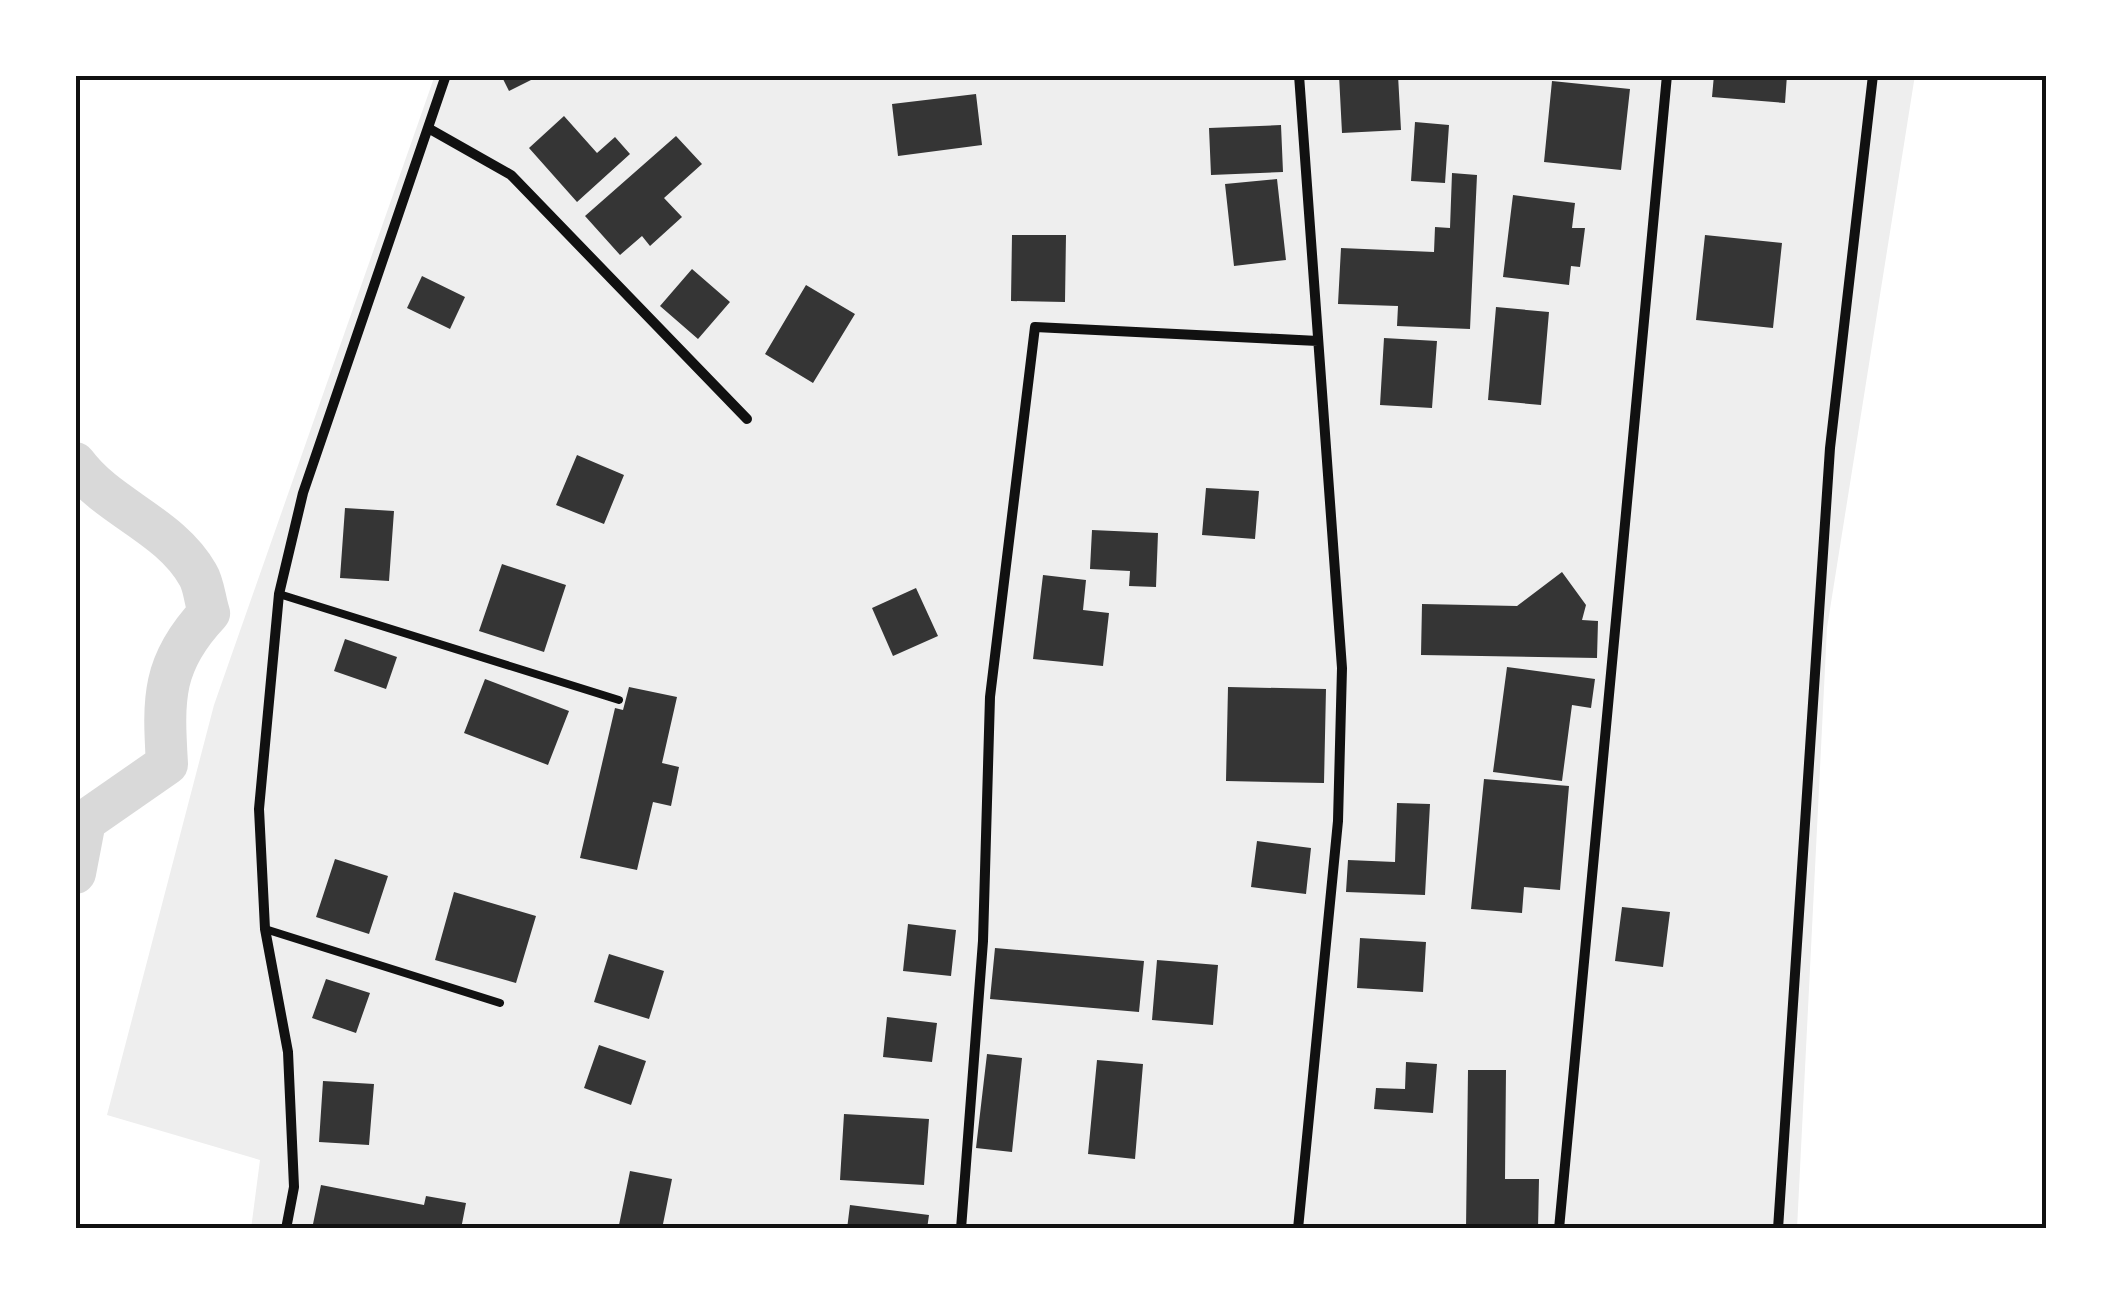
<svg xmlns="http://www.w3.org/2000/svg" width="2121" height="1304" font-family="Georgia,serif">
  <rect width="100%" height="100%" fill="#fff"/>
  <path fill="#eee" d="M 435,75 L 1915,75 L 1827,628 L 1797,1229 L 251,1229 L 260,1160 L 107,1115 L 214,705 Z"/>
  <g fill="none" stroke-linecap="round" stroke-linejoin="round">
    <path stroke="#d9d9d9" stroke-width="42" d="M 75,463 C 108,508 170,525 198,575 C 204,585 205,601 209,613 C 162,663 163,698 167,764 L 85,821 L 75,873"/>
  </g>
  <path fill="#353535" d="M 501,75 L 541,75 L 509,91 Z
    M 1339,75 L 1398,75 L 1401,130 L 1342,133 Z
    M 1714,75 L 1787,75 L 1785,103 L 1712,97 Z
    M 1552,81 L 1630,89 L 1621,170 L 1544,162 Z
    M 976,94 L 982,145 L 898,156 L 892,104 Z
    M 564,116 L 597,153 L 615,137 L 630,154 L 577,202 L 529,148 Z
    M 1415,122 L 1449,125 L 1445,183 L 1411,181 Z
    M 1281,125 L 1283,172 L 1211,175 L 1209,128 Z
    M 676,136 L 702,164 L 664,198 L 682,217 L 650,246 L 642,236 L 620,255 L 585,216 Z
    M 1452,173 L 1477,175 L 1470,329 L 1397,326 L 1398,306 L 1338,304 L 1341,248 L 1434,252 L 1435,227 L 1450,228 Z
    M 1277,179 L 1286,260 L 1234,266 L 1225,184 Z
    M 1513,195 L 1575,203 L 1572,228 L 1585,228 L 1580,267 L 1571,266 L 1569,285 L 1503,277 Z
    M 1012,235 L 1066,235 L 1065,302 L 1011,301 Z
    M 1705,235 L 1782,243 L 1773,328 L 1696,320 Z
    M 692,269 L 730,302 L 698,339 L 660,306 Z
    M 422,276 L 465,297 L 450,329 L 407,308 Z
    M 806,285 L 855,314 L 813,383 L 765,354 Z
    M 1496,307 L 1549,312 L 1541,405 L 1488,400 Z
    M 1384,338 L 1437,341 L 1432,408 L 1380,405 Z
    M 577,455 L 624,475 L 604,524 L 556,505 Z
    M 1206,488 L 1259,491 L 1255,539 L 1202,535 Z
    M 345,508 L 394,511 L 389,581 L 340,578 Z
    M 1092,530 L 1158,533 L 1156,587 L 1129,586 L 1130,571 L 1090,569 Z
    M 502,564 L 566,585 L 544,652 L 479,631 Z
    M 1562,572 L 1586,605 L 1582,620 L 1598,621 L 1597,658 L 1421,655 L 1422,604 L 1517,606 Z
    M 1043,575 L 1086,580 L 1083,610 L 1109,613 L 1103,666 L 1033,659 Z
    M 916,588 L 938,636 L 893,656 L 872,608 Z
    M 345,639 L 397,657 L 386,689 L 334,671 Z
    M 1507,667 L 1595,679 L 1591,708 L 1572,705 L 1562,781 L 1493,772 Z
    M 485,679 L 569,711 L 548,765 L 464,733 Z
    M 629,687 L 677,697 L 662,763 L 679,767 L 671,806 L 653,802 L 637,870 L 580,858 L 615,708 L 623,710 Z
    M 1228,687 L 1326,689 L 1324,783 L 1226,781 Z
    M 1484,779 L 1569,786 L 1560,890 L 1524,887 L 1522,913 L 1471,909 Z
    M 1397,803 L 1430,804 L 1425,895 L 1346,892 L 1348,860 L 1395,862 Z
    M 1257,841 L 1311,848 L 1306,894 L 1251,887 Z
    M 335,859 L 388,876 L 369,934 L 316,917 Z
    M 454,892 L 536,916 L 516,983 L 435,960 Z
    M 1622,907 L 1670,912 L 1663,967 L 1615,961 Z
    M 908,924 L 956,930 L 951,976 L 903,971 Z
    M 1360,938 L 1426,942 L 1423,992 L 1357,988 Z
    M 995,948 L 1144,961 L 1139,1012 L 990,999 Z
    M 609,954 L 664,971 L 649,1019 L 594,1002 Z
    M 1157,960 L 1218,965 L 1213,1025 L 1152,1020 Z
    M 326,979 L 370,993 L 356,1033 L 312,1018 Z
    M 887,1017 L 937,1023 L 932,1062 L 883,1057 Z
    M 599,1045 L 646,1061 L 631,1105 L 584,1088 Z
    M 987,1054 L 1022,1058 L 1012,1152 L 976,1148 Z
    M 1097,1060 L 1143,1064 L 1135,1159 L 1088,1154 Z
    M 1406,1062 L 1437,1064 L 1433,1113 L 1374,1109 L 1376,1088 L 1405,1089 Z
    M 1468,1070 L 1506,1070 L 1505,1179 L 1539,1179 L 1538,1229 L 1466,1229 Z
    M 323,1081 L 374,1084 L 369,1145 L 319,1142 Z
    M 844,1114 L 929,1119 L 924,1185 L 840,1180 Z
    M 630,1171 L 672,1179 L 662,1229 L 619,1225 Z
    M 321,1185 L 424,1205 L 426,1196 L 466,1203 L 461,1229 L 312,1229 Z
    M 850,1205 L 929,1215 L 927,1229 L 847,1229 Z"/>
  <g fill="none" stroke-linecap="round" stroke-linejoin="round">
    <path stroke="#111" stroke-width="8" d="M 279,594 L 619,700
      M 265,929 L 500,1003"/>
    <path stroke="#111" stroke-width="10" d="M 428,128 L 511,175 L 747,419
      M 286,1229 L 294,1187 L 288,1052 L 265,929 L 259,809 L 279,594 L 303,493 L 446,75
      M 961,1229 L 983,941 L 990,697 L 1035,327 L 1318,341
      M 1298,1229 L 1338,821 L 1342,668 L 1299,75
      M 1559,1229 L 1667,75
      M 1778,1229 L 1830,448 L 1873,75"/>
  </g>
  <rect width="2121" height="1304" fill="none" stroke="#ffffff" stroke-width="155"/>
  <rect x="78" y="78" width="1966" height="1148" fill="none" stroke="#111" stroke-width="4"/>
</svg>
